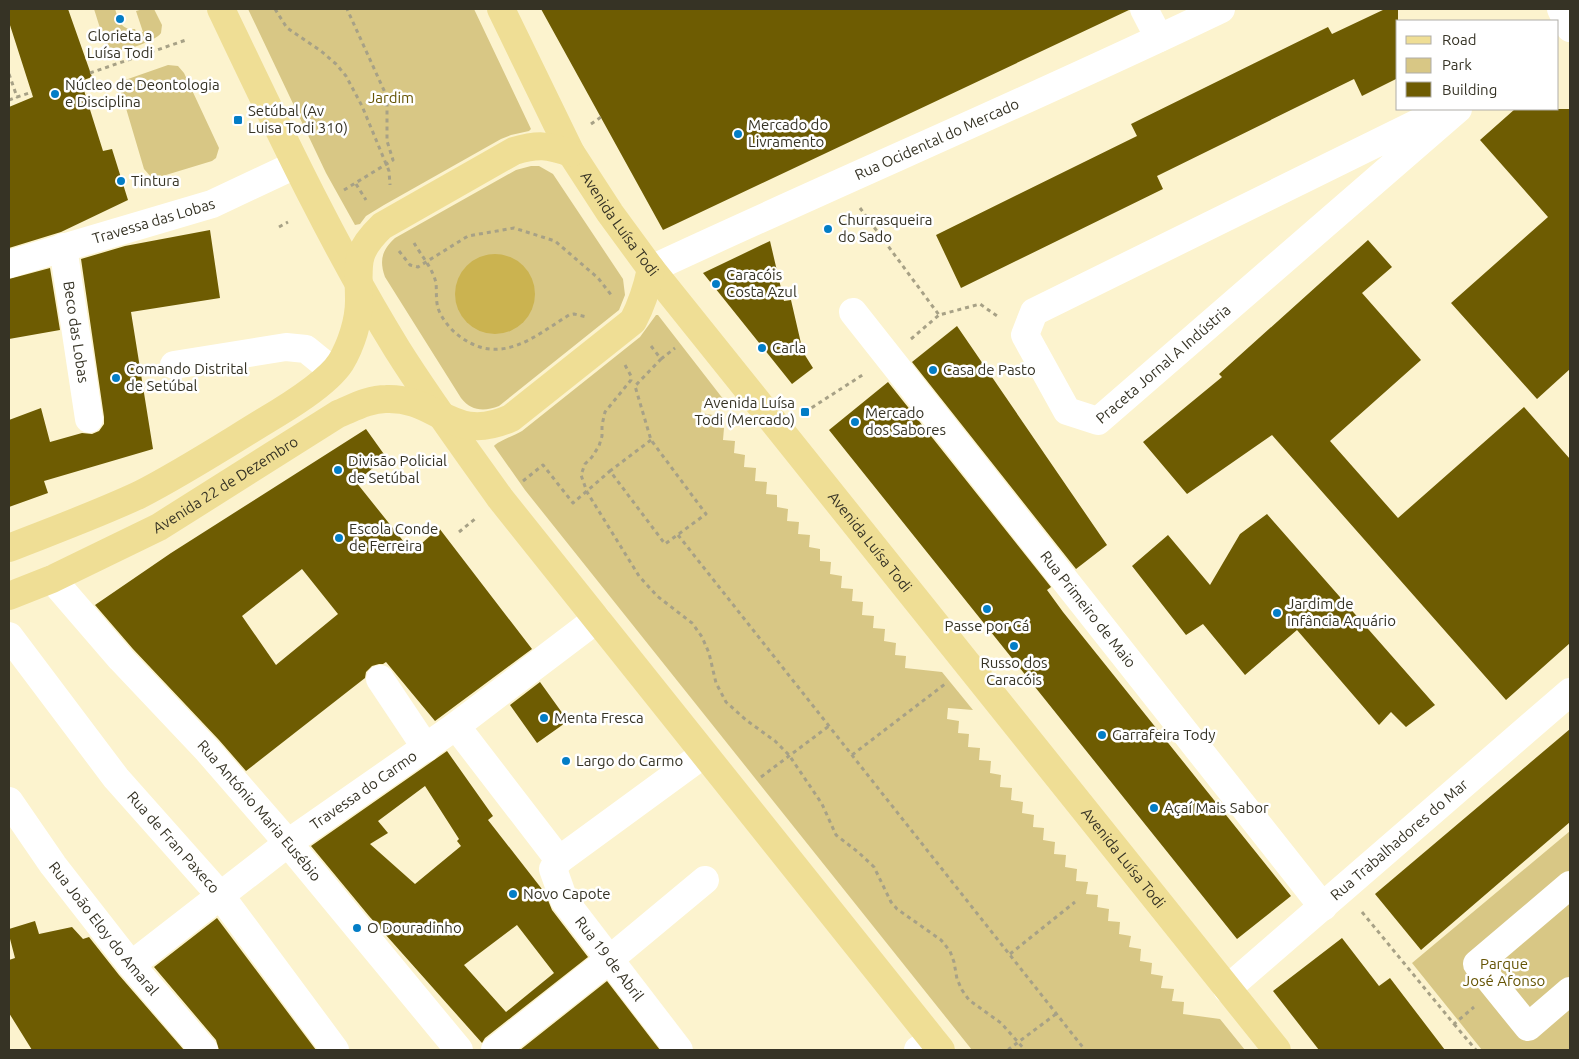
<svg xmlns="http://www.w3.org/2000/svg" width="1579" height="1059" font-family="Ubuntu,sans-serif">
  <rect width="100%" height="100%" fill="#fcf3ce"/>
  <path fill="#d8c785" d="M 94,9 L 115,9 C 119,21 121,30 135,29 L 137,34 L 143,32 L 136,11 L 143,9 L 154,9 L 162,25 L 161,33 C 156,41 120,53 111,51 L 105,44 Z
    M 248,9 L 474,9 L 531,129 L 529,131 L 511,135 L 501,139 L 384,205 L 366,216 L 360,224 L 355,225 L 326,173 Z
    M 168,65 L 178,66 L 184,73 L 219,148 L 216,158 L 212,161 L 156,178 L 151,177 L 144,169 L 120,88 L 124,81 L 128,79 Z
    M 531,166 L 539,166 L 553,174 L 623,279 L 625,295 L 619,310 L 499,406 C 484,412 471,411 461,398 L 385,277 C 379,260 382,250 395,238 L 516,170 Z
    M 656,315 L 658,315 L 727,404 L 702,401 L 701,413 L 713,415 L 712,427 L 724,428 L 723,440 L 735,441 L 734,453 L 745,455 L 744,467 L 756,468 L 755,481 L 767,482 L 766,494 L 777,495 L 777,507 L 788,509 L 787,521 L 799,522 L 798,534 L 810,535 L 809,547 L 820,549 L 820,561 L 831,562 L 830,574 L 842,576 L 841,588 L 853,589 L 852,601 L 863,602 L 862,615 L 874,616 L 873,628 L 885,629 L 884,641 L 896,643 L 895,655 L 906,656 L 905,668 L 942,672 L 973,710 L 948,708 L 947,719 L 959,721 L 958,733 L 969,734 L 968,747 L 980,748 L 979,760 L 991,761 L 990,773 L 1001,775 L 1000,787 L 1012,788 L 1011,800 L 1023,802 L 1022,813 L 1034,815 L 1033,827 L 1044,828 L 1043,840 L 1055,842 L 1054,854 L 1066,855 L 1065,867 L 1077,869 L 1076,881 L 1088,882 L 1086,894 L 1098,895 L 1097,907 L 1109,909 L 1108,921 L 1120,922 L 1119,934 L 1131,936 L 1129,947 L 1141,949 L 1140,961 L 1152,963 L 1151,974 L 1163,976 L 1161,988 L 1174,989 L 1172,1001 L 1184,1002 L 1183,1014 L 1220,1019 L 1245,1050 L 972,1050 L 525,490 L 494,446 C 497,442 515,435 522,431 L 640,337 Z
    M 1570,831 L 1570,1050 L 1482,1050 L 1412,963 Z"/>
  <path fill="#cbb350" d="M455 294a40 40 0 1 1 80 0a40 40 0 1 1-80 0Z"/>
  <path fill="#6e5c02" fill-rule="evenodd" d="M 9,9 L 68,9 L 92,77 L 81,81 L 103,151 L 112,149 L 128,200 L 61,232 L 9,248 L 9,107 L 33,97 L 9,22 Z
    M 541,9 L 1128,9 L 1129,10 L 663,230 Z
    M 1385,9 L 1398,9 L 1398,78 L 1362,96 L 1354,79 L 1157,176 L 1163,189 L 961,288 L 936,235 L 1137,136 L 1131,124 L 1328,27 L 1332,34 Z
    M 1515,109 L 1570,109 L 1570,369 L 1537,399 L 1451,303 L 1548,217 L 1480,140 Z
    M 210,230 L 220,298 L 131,312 L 153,449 L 44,481 L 48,493 L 9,507 L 9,420 L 41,408 L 50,442 L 82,433 L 92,434 L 99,431 L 104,424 L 104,417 L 81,259 L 125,246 Z
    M 1368,240 L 1392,267 L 1362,293 L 1421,360 L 1330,441 L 1398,518 L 1524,407 L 1570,459 L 1570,643 L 1506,700 L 1272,435 L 1187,494 L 1143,442 L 1222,377 L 1219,374 Z
    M 770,241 L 784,301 L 791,300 L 803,352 L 813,368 L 792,384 L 703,273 Z
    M 50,268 L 60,330 L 9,339 L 9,279 Z
    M 957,326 L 1107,545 L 1076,569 L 912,362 Z
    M 888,382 L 1051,587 L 1047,590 L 1063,612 L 1291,896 L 1237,939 L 829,430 Z
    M 366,429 L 386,457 L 356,482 L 412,552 L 439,528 L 532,649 L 435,721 L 386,662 L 383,664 L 379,664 L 372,666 L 366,672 L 365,678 L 246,771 L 219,740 L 133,649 L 95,605 L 171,553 ZM 302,569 L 338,614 L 276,665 L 242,616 Z
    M 1267,514 L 1435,705 L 1406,727 L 1391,712 L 1379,725 L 1297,630 L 1245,675 L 1203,624 L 1186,635 L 1132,566 L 1168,535 L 1210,585 L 1240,534 Z
    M 540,682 L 568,721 L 537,743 L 510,705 Z
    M 1570,729 L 1570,822 L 1421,950 L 1375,894 Z
    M 447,751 L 493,816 L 488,820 L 545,893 L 552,910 L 588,957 L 485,1038 L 482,1043 L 369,916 L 311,846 ZM 425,786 L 459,839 L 457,841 L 461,846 L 415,884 L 370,844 L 388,833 L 378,821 ZM 517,925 L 554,973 L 506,1012 L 464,965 Z
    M 217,918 L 316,1050 L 219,1050 L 216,1040 L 154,967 Z
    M 35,921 L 39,934 L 72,927 L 83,939 L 89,937 L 119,975 L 184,1050 L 32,1050 L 9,1013 L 9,960 L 15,958 L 9,935 L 9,929 Z
    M 1342,938 L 1379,986 L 1390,978 L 1445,1050 L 1319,1050 L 1273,991 Z
    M 607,981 L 660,1050 L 520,1050 Z"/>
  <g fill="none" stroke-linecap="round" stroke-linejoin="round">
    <path stroke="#a7a186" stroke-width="3" stroke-dasharray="4 4" stroke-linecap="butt" d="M 275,9 L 287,28 L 321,51 L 336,64 L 346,76 L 362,106 L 389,171 L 390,185
      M 90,73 L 186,40
      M 9,74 L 17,97 L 32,92
      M 9,100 L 17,97
      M 591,124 L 601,117
      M 356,184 L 366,200
      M 344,190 L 393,160 L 387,141 L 387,97 L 347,9
      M 860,208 L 939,315 L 980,304 L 1000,318
      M 279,227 L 288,222
      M 414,243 C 421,255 433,269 436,283 C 437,293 435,303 440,313 C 445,323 453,332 462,338 C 502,366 535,336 569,315 L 574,314 L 587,317
      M 399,251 L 410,265 L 418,267 L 468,236 L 514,228 L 555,241 L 598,278 L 612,296
      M 911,339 L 939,315
      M 661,359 L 675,348
      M 625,365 L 631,376 L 631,380 L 605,412 L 602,425 L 602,436 L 599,446 L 592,457 L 585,464 L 581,475 L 587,492 L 639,576 L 657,596 L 692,623 L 702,637 L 709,653 L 716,683 L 726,702 L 746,720 L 775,741 L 789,755 L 822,804 L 836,835 L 858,852 L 874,867 L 891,902 L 897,909 L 941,940 L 950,951 L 954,962 L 957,979 L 962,990 L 969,1000 L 1001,1023 L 1025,1050
      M 805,412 L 864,374
      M 651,440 L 610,471 L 665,544 L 706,514 L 651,440 L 635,386 L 661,359 L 651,346
      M 523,481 L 543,465 L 573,503 L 610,471
      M 459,532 L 475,519
      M 678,535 L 1085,1050
      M 852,755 L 945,684
      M 761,777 L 829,726
      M 1362,912 L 1454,1024 L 1474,1007
      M 1010,954 L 1075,902
      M 1454,1024 L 1476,1050
      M 1010,1050 L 1009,1049 L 1056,1014"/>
    <g stroke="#fff" stroke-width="28">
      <path d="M 1144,9 L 1159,38"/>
      <path d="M 1561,9 L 1570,28"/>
      <path id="s1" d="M 1446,109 L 1034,312 L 1025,335 L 1067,411 L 1098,421 L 1458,109"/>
      <path id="s2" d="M 63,247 L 89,419"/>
      <path id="s3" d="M 9,264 L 212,204 L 295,165"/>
      <path id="s4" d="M 651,269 C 840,181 1033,99 1221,9"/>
      <path id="s5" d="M 853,312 L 1323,907"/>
      <path d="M 174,365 L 286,347 L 306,349 L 333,371"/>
      <path id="s6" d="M 52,579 L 121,659 L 208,751 L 288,843 L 459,1050"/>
      <path d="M 597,619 L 456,726 L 559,860 L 704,754"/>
      <path id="s7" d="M 9,636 L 116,778 L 220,895 L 335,1050"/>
      <path d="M 380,679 L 426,748"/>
      <path id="s8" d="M 9,801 L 53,865 L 131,965 L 204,1050"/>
      <path id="s9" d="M 559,860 L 553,869 L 564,900 L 679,1050"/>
      <path d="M 1570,885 L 1477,964 L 1528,1027 L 1570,991"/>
      <path id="s10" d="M 131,965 L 288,843 L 456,726"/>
      <path id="s11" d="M 1227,989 L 1570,692"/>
      <path d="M 495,1050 L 610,959 L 705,880"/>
      <path d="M 918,1050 L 933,1040"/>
    </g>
    <g stroke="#efde95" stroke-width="28">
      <path d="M 221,9 C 276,124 330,240 397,349 C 429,400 465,449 500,498 L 941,1050"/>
      <path id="s12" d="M 501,9 L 571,153 L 610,213 L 651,269 L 1277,1050"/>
      <path d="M 9,548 C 52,531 96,515 139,495 C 182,473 222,447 263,422 C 285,409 327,384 341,362 C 351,345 359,321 359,301 C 359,264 353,254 382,226 L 514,151 C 538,144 547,145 571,153"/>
      <path id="s13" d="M 9,596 L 52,579 L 159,527 L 338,414 C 353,408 369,399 386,399 C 438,397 452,445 511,418 L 633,321 C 642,304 647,288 651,269"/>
    </g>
  </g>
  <g fill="#037dc6" stroke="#fff" stroke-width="2">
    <circle cx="120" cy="19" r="5"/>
    <circle cx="55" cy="94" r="5"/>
    <rect x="233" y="115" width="10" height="10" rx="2.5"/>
    <circle cx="738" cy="134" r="5"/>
    <circle cx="121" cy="181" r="5"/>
    <circle cx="828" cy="229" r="5"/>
    <circle cx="716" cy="284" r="5"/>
    <circle cx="762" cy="348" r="5"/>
    <circle cx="933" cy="370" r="5"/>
    <circle cx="116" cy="378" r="5"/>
    <rect x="800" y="407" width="10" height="10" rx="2.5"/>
    <circle cx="855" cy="422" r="5"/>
    <circle cx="338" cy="470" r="5"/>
    <circle cx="339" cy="538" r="5"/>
    <circle cx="987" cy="609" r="5"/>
    <circle cx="1277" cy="613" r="5"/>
    <circle cx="1014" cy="646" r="5"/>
    <circle cx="544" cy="718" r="5"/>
    <circle cx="1102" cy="735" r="5"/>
    <circle cx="566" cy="761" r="5"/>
    <circle cx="1154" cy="808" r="5"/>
    <circle cx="513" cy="894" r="5"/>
    <circle cx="357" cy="928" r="5"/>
  </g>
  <g text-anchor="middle" stroke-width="5" stroke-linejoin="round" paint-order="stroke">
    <g font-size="15" fill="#363325" stroke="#fff" text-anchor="start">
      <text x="120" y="41" text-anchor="middle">Glorieta a<tspan x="120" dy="17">Luísa Todi</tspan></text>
      <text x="65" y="90">Núcleo de Deontologia<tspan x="65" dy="17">e Disciplina</tspan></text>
      <text x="248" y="116">Setúbal (Av<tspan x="248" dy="17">Luisa Todi 310)</tspan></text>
      <text x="748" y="130">Mercado do<tspan x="748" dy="17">Livramento</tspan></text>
      <text x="131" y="186">Tintura</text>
      <text x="838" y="225">Churrasqueira<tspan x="838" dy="17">do Sado</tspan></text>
      <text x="726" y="280">Caracóis<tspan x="726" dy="17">Costa Azul</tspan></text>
      <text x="772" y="353">Carla</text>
      <text x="126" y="374">Comando Distrital<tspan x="126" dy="17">de Setúbal</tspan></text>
      <text x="943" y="375">Casa de Pasto</text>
      <text x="795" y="408" text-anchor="end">Avenida Luísa<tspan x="795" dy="17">Todi (Mercado)</tspan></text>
      <text x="865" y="418">Mercado<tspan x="865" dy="17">dos Sabores</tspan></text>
      <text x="348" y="466">Divisão Policial<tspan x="348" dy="17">de Setúbal</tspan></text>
      <text x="349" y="534">Escola Conde<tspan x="349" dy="17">de Ferreira</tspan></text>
      <text x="1287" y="609">Jardim de<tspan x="1287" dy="17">Infância Aquário</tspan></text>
      <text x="987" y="631" text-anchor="middle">Passe por Cá</text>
      <text x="1014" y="668" text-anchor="middle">Russo dos<tspan x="1014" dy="17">Caracóis</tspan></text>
      <text x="554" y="723">Menta Fresca</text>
      <text x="1112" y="740">Garrafeira Tody</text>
      <text x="576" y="766">Largo do Carmo</text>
      <text x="1164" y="813">Açaí Mais Sabor</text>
      <text x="523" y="899">Novo Capote</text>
      <text x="367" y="933">O Douradinho</text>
    </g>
    <g font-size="15" fill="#655404" stroke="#fff">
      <text x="391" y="103">Jardim</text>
      <text x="1504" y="969">Parque<tspan x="1504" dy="17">José Afonso</tspan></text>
    </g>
    <g font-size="15" fill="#363325" stroke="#fff">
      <text dy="5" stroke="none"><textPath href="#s4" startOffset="314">Rua Ocidental do Mercado</textPath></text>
      <text dy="5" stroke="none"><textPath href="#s3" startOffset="151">Travessa das Lobas</textPath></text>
      <text dy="5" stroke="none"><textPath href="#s12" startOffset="246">Avenida Luísa Todi</textPath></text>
      <text dy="5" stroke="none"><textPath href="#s2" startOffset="86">Beco das Lobas</textPath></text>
      <text dy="5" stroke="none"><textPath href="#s1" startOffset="690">Praceta Jornal A Indústria</textPath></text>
      <text dy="5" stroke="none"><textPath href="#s13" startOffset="244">Avenida 22 de Dezembro</textPath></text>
      <text dy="5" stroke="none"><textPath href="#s12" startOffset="651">Avenida Luísa Todi</textPath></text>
      <text dy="5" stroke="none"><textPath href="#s5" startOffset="379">Rua Primeiro de Maio</textPath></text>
      <text dy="5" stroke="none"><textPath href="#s10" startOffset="291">Travessa do Carmo</textPath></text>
      <text dy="5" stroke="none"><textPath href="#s6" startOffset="311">Rua António Maria Eusébio</textPath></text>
      <text dy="5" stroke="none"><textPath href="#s11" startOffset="228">Rua Trabalhadores do Mar</textPath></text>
      <text dy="5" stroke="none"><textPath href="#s7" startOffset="264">Rua de Fran Paxeco</textPath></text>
      <text dy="5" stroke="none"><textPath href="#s12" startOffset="1056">Avenida Luísa Todi</textPath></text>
      <text dy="5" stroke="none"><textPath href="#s8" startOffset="159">Rua João Eloy do Amaral</textPath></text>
      <text dy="5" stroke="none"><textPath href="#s9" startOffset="118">Rua 19 de Abril</textPath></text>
    </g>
  </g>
  <rect width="1579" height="1059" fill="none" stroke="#363325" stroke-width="20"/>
  <rect x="1396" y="20" width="162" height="90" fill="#ffffff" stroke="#afada8"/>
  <rect x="1406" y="36" width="25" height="8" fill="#efde95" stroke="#afada8"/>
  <text x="1442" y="45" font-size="15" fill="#363325">Road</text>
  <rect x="1406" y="58" width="25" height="15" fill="#d8c785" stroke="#afada8"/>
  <text x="1442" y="70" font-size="15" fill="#363325">Park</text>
  <rect x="1406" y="82" width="25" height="15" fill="#6e5c02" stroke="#afada8"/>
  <text x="1442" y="95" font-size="15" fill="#363325">Building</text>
</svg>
